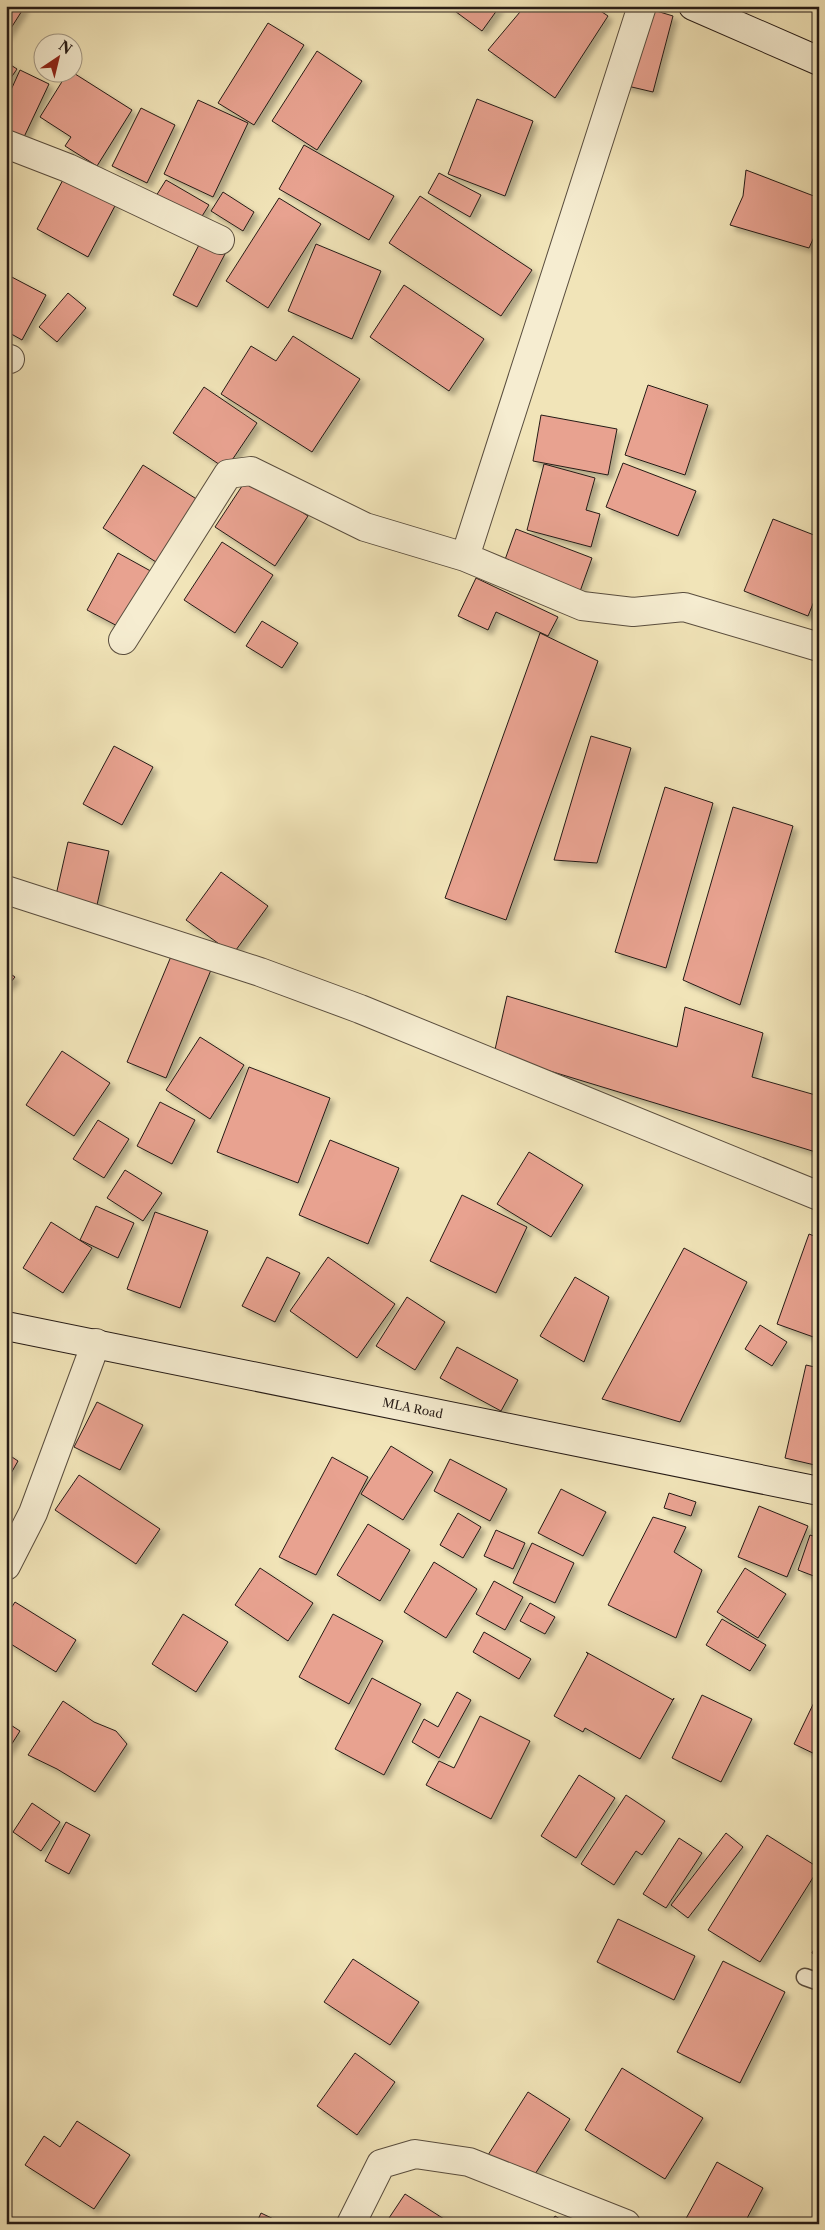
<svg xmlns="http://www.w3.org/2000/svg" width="825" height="2230" font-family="'Libre Caslon Text',serif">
  <defs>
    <filter id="shadow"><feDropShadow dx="4.5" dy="4.5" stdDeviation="2.5" flood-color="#0004"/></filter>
  </defs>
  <rect width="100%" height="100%" fill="#f1e4b8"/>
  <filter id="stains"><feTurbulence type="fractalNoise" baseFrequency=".004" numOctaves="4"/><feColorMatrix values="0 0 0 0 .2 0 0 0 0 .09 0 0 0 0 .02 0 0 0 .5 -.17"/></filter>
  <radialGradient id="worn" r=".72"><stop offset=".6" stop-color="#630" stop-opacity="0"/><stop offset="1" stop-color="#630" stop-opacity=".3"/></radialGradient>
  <path fill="#e8a290" stroke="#261b16" filter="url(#shadow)" d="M 6,6 L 25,6 L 6,36 Z
    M 448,6 L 500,6 L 482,31 Z
    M 525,6 L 593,6 L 608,16 L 555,98 L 488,50 Z
    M 640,6 L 673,16 L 653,92 L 619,84 Z
    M 268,23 L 304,45 L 254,125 L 218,103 Z
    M 317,51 L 362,81 L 317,150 L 272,121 Z
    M 6,62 L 17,69 L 6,85 Z
    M 20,70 L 49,84 L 24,137 L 6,129 L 6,101 Z
    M 68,72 L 72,72 L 132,110 L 97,166 L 65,146 L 71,137 L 40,117 Z
    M 477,99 L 533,121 L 505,196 L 448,174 Z
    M 198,100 L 248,123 L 213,197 L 164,174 Z
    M 141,108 L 175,125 L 147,183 L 112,166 Z
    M 304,145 L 394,196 L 369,240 L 279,189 Z
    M 746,170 L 819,198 L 819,226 L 809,248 L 730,225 L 743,196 Z
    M 439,173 L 481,195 L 470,217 L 428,193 Z
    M 65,176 L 116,204 L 88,257 L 37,229 Z
    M 166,180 L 209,205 L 199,221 L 156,196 Z
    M 223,192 L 254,212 L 243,231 L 211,211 Z
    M 420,196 L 532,270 L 501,316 L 389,243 Z
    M 279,198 L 321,224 L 268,308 L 226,281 Z
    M 201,241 L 225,254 L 197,307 L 173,295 Z
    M 316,244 L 381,271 L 352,339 L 288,311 Z
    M 6,274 L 46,295 L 22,340 L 6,331 Z
    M 404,285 L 484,339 L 449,391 L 370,337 Z
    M 68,293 L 86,308 L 57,342 L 39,327 Z
    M 293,336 L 360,379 L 312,452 L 221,394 L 251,346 L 276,361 Z
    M 648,385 L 708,405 L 685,475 L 625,455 Z
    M 204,387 L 257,423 L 226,469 L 173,433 Z
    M 541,415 L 617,429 L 608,475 L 533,461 Z
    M 623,463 L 696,491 L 678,536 L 606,507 Z
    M 544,464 L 595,478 L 586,510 L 600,514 L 591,547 L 527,530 Z
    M 143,465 L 198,500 L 156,562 L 103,528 Z
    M 248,477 L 308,516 L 275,566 L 215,527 Z
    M 773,519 L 819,537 L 819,589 L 808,616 L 744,591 Z
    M 516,529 L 592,558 L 578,597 L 502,568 Z
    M 222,542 L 273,575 L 235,633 L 184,600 Z
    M 118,553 L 156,574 L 125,630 L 87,610 Z
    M 476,578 L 558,617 L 548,636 L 496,612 L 488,630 L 458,616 Z
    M 262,621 L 298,643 L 282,668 L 246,646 Z
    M 540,633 L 598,661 L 506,920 L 445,898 Z
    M 591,736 L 631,748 L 597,863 L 554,860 Z
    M 114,746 L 153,767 L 122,825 L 83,804 Z
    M 665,787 L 713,803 L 666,968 L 615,952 Z
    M 733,807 L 793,826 L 740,1005 L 683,980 Z
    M 68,842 L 109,851 L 97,905 L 56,895 Z
    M 221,872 L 268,906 L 233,954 L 186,920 Z
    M 172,954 L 211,970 L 166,1078 L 127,1062 Z
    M 6,971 L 15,977 L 6,988 Z
    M 507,996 L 677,1047 L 685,1007 L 763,1033 L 752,1077 L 819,1096 L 819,1153 L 494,1054 Z
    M 200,1037 L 244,1065 L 210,1119 L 166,1090 Z
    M 62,1051 L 110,1083 L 74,1136 L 26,1105 Z
    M 249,1067 L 330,1098 L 298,1183 L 217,1152 Z
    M 160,1102 L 195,1120 L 172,1164 L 137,1146 Z
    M 98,1120 L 129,1139 L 104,1178 L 73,1159 Z
    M 330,1140 L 399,1168 L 368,1244 L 299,1215 Z
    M 529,1152 L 583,1185 L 551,1237 L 497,1204 Z
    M 125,1170 L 162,1193 L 143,1221 L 107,1198 Z
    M 462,1195 L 527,1227 L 496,1293 L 430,1261 Z
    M 96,1206 L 134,1223 L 118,1258 L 80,1240 Z
    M 155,1212 L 208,1231 L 180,1308 L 127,1289 Z
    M 51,1222 L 92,1248 L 63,1293 L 23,1268 Z
    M 809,1234 L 819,1238 L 819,1339 L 777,1324 Z
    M 684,1248 L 747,1282 L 680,1422 L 602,1399 Z
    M 267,1257 L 300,1273 L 275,1322 L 242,1306 Z
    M 328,1257 L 395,1304 L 357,1358 L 290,1311 Z
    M 575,1277 L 609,1297 L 584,1362 L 540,1336 Z
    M 407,1297 L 445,1322 L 415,1370 L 376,1346 Z
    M 760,1325 L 787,1342 L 772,1366 L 745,1349 Z
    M 457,1347 L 518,1380 L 501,1411 L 440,1378 Z
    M 806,1365 L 819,1368 L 819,1466 L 785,1458 Z
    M 97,1402 L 143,1425 L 120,1470 L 74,1447 Z
    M 391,1446 L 433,1472 L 403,1520 L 361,1494 Z
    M 6,1453 L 18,1461 L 6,1482 Z
    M 332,1457 L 368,1477 L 316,1575 L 279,1557 Z
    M 450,1459 L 507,1489 L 490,1521 L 434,1491 Z
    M 79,1475 L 160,1529 L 136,1564 L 55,1510 Z
    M 561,1489 L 606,1512 L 583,1556 L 538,1533 Z
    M 669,1493 L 696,1502 L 691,1516 L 664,1508 Z
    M 759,1506 L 808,1526 L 787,1577 L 738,1557 Z
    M 458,1513 L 481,1527 L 463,1558 L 440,1545 Z
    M 653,1517 L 686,1527 L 674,1552 L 702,1570 L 676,1638 L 608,1605 Z
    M 368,1524 L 410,1550 L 380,1601 L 337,1575 Z
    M 496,1530 L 525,1543 L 513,1569 L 484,1556 Z
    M 810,1535 L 819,1538 L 819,1578 L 798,1570 Z
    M 532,1543 L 574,1563 L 555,1603 L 513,1583 Z
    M 434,1562 L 477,1589 L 446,1638 L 404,1612 Z
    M 260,1568 L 313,1603 L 288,1641 L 235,1605 Z
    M 745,1568 L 786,1594 L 758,1638 L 717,1612 Z
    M 494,1581 L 523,1597 L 505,1630 L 476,1614 Z
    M 15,1602 L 76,1640 L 56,1672 L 6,1641 L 6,1616 Z
    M 530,1603 L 555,1617 L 545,1634 L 520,1621 Z
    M 183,1614 L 228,1642 L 196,1692 L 152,1664 Z
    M 333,1614 L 383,1641 L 349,1704 L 299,1677 Z
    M 722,1619 L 766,1645 L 750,1671 L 706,1645 Z
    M 484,1632 L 531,1659 L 519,1679 L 473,1652 Z
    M 586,1652 L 673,1700 L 674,1698 L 640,1759 L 585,1728 L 583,1732 L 554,1716 L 588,1654 Z
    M 372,1678 L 421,1704 L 384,1775 L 335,1749 Z
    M 457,1692 L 471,1700 L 439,1758 L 412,1742 L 424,1719 L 438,1727 Z
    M 819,1692 L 819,1756 L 794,1744 Z
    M 702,1695 L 752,1719 L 721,1782 L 672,1758 Z
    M 63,1701 L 94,1722 L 116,1731 L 127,1744 L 95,1792 L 57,1769 L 28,1755 Z
    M 480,1716 L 530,1741 L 491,1819 L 426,1785 L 439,1761 L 454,1768 Z
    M 6,1722 L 20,1731 L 6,1753 Z
    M 579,1775 L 615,1798 L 576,1858 L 541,1836 Z
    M 626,1795 L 665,1821 L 642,1855 L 636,1851 L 614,1885 L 581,1864 Z
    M 32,1803 L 60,1822 L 41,1851 L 13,1832 Z
    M 66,1822 L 90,1835 L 69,1874 L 45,1861 Z
    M 726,1833 L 743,1847 L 688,1918 L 671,1905 Z
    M 767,1835 L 819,1868 L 760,1962 L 708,1930 Z
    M 679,1838 L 702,1853 L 666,1908 L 643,1894 Z
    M 618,1919 L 695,1956 L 674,2000 L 597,1962 Z
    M 819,1939 L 819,1957 L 812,1953 Z
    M 353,1959 L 419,2002 L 390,2045 L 324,2002 Z
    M 723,1961 L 785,1992 L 740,2083 L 677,2052 Z
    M 355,2053 L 395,2082 L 357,2135 L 317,2106 Z
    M 622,2068 L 703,2118 L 665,2179 L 585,2130 Z
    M 528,2092 L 570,2119 L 530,2182 L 488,2155 Z
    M 77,2121 L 130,2155 L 94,2209 L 25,2165 L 44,2136 L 60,2147 Z
    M 717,2162 L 763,2188 L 744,2224 L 683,2224 Z
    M 405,2194 L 444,2219 L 440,2224 L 385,2224 Z
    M 261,2213 L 284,2224 L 256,2224 Z
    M 555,2216 L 568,2224 L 550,2224 Z"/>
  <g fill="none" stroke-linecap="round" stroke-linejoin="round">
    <defs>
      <path id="lane" d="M 805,1977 L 819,1982"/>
      <path id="street" d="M 6,144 L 68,168 L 220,240
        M 6,358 L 10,359
        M 465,557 L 642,6
        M 123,640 L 228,474 L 251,471 L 365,527 L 465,557 L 582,606 L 633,612 L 684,607 L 819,647
        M 6,890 L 260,972 L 360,1009 L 819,1196
        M 6,1566 L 33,1513 L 96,1343
        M 351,2224 L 381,2164 L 415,2154 L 469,2162 L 626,2224"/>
      <g id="secondary">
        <path d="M 693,6 L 819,61"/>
        <path id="s1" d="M 6,1326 L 819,1491"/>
      </g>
    </defs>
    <use href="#lane" stroke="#594d3e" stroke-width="19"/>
    <use href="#street" stroke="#594d3e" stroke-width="30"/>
    <use href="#secondary" stroke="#261b16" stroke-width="30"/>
    <use href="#lane" stroke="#f6edd1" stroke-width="16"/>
    <use href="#street" stroke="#f6edd1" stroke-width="28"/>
    <use href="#secondary" stroke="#f6edd1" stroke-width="28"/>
  </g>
  <g text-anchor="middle" stroke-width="4" stroke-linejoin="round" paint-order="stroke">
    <g font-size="12" fill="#261b16" stroke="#f6edd1">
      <text dy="4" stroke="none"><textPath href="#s1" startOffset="415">MLA Road</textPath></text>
    </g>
  </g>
  <rect width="825" height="2230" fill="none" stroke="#f1e4b8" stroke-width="25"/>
  <rect x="8" y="8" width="810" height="2215" fill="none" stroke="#261b16" stroke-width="2.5"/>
  <rect x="12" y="12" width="800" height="2205" fill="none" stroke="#261b16"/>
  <g transform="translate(58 58) rotate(35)"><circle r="24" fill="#f6edd1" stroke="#a39986"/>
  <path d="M0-4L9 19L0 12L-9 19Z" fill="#8f2418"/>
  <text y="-8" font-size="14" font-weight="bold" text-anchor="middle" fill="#261b16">N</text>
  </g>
  <rect width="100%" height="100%" filter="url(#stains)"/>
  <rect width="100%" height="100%" fill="url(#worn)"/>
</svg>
